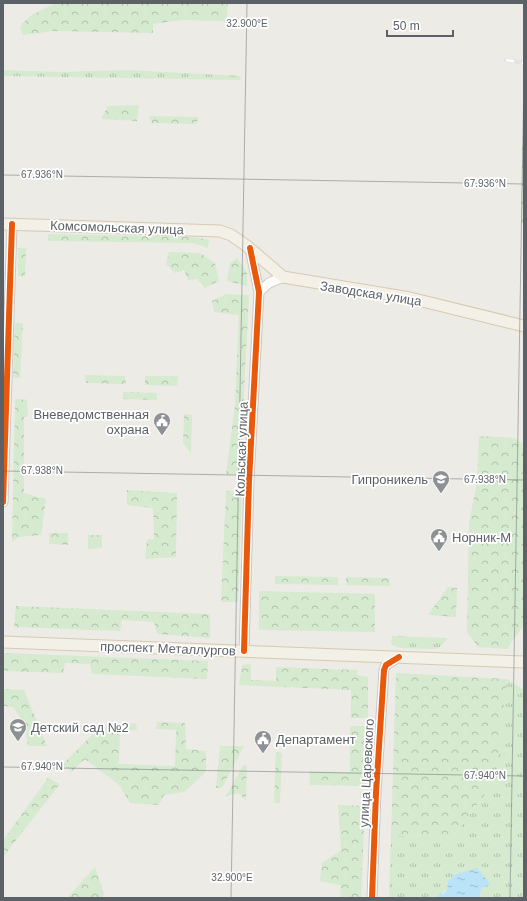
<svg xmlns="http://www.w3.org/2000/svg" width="527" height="901" font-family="Helvetica,sans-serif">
  <defs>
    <pattern id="grass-tufts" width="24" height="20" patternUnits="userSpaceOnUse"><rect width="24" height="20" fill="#d5eacf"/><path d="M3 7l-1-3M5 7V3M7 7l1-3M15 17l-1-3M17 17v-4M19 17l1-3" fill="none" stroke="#b0c1ac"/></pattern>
    <pattern id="forest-crowns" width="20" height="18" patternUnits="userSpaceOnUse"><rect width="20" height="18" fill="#d5eacf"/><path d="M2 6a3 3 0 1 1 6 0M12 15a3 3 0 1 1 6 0" fill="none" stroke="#b0c1ac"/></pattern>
    <pattern id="water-ripples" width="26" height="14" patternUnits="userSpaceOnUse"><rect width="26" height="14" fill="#bae3f8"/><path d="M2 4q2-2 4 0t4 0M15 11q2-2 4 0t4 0" fill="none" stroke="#9abbcd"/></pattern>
  </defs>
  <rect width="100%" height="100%" fill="#edebe6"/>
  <path fill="url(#grass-tufts)" d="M 3,70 L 61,72 L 127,70 L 241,76 L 240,80 L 3,76 Z
    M 392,636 L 448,638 L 440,647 L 435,649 L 400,648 L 391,644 Z
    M 507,679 L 524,690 L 524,898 L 480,898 L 481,888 L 448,881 L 447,889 L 437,898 L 389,898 L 391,836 L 453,837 L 495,781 Z"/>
  <path fill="url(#forest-crowns)" d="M 55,3 L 228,3 L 226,21 L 182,20 L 153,24 L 153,33 L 53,31 L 23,35 L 20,26 L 30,16 Z
    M 139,105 L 137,121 L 101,119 L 108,106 Z
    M 149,116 L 199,117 L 196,124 L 152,123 Z
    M 522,144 L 524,144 L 524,224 L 521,224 Z
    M 48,234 L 194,237 L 209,240 L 208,248 L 193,243 L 48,241 Z
    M 18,248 L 26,248 L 25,276 L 18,276 Z
    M 169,252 L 200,253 L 215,263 L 219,281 L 205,288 L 197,279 L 188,280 L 184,270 L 175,273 L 166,264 Z
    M 237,258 L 247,272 L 247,286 L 227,281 L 230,263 Z
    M 226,294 L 249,295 L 240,474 L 226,474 L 235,405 L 239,315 L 214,312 L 212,301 Z
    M 15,323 L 23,323 L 20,378 L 13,378 Z
    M 85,375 L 125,376 L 126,384 L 86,383 Z
    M 145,376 L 178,376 L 177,386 L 145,385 Z
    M 123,392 L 157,393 L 157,400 L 123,399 Z
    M 15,399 L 27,400 L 28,416 L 24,417 L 24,493 L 46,499 L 41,535 L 18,537 L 12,542 Z
    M 184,414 L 192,415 L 191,453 L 183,443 Z
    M 479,436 L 515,438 L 524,445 L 524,625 L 507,649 L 478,647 L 467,632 L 469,523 L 477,482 Z
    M 127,490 L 177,493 L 176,557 L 145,559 L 147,539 L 154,539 L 153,508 L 127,505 Z
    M 226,491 L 242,492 L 238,602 L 221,602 Z
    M 49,533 L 68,533 L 68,545 L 49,544 Z
    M 88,535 L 102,535 L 102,548 L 88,549 Z
    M 275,576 L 338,577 L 338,585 L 275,584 Z
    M 346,577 L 389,578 L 390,586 L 346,585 Z
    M 448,587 L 457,588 L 456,617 L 428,615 Z
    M 259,591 L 375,594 L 375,632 L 259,630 Z
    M 16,606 L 210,614 L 210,638 L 157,634 L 154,622 L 122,620 L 120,631 L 14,627 Z
    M 3,653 L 208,661 L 207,679 L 92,674 L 90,664 L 65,663 L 63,673 L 3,671 Z
    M 251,664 L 251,680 L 276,681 L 276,667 L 357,670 L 357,675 L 368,677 L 368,718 L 351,718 L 351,690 L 239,685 L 242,665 Z
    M 396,673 L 507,679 L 495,781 L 453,837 L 391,836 Z
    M 3,689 L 24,690 L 47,746 L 28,746 L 25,724 L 13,707 L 3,706 Z
    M 157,722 L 185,723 L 186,749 L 206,751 L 206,772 L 184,792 L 164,795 L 159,805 L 130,803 L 119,785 L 85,759 L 72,771 L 62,765 L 100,727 L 136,723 L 137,730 L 120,731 L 119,764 L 175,766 L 176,730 L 156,729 Z
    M 350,726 L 368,726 L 367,786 L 310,785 L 309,771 L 350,772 Z
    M 220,746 L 244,746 L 222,788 L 216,788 Z
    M 276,752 L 282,753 L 280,803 L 274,803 Z
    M 247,765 L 246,801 L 239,793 L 226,796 L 243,766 Z
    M 48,778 L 60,784 L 3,857 L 3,840 Z
    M 338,805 L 365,806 L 361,898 L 341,898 L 340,885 L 320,881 L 322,863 L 341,850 Z
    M 95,867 L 104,894 L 102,898 L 67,898 Z"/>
  <path fill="url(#water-ripples)" d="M 477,868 L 490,884 L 481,888 L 480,898 L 437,898 L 440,893 L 444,894 L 447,889 L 448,881 L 454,875 Z"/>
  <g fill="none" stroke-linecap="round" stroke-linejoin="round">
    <defs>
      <path id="tertiary" d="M 259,292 L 269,283 L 283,277
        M 3,502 L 12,224
        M 244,651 L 249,481 L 259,292 L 250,248
        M 372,898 L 376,793 L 384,670 L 386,665 L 399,657"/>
      <path id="primary" d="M 3,224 L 220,231 L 231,235 L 247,246 L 283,277 L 410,298 L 524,326
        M 3,642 L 524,662"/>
    </defs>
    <use href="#tertiary" stroke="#c9c9c9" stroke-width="11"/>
    <use href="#primary" stroke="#d7c9b2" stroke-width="13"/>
    <use href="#tertiary" stroke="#fcfcfb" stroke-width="9"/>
    <use href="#primary" stroke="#f3f0e8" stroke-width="11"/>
    <defs>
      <path id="rail" d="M 506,60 L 524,63"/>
    </defs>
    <use href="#rail" stroke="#e3e3e3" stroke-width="4"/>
    <use href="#rail" stroke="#fff" stroke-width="2.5" stroke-dasharray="8" stroke-linecap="butt"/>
    <defs>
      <path id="cycleway" d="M 3,502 L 12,224
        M 244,651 L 249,481 L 259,292 L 250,248
        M 372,898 L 376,793 L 384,670 L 386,665 L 399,657"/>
    </defs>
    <use href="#cycleway" stroke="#fff" stroke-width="8"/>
    <use href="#cycleway" stroke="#e8590c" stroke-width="6"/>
  </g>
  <path fill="none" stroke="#5b6166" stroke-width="1" stroke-opacity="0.45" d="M 3,175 L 524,184M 3,471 L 524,480M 3,767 L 524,776M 231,898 L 247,3M 510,898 L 524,75"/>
  <defs>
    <symbol id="civic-pin" viewBox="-11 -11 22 30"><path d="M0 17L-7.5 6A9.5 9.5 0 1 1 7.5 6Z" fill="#8e9193" stroke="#fff"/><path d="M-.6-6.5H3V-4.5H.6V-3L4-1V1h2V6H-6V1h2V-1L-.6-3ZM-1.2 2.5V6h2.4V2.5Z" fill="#fff"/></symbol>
    <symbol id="university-pin" viewBox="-11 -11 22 30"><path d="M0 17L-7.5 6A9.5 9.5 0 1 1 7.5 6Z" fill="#8e9193" stroke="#fff"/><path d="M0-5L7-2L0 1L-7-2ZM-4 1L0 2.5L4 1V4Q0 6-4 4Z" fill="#fff"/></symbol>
    <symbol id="school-pin" viewBox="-11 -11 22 30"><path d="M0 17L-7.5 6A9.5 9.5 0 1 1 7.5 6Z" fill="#8e9193" stroke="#fff"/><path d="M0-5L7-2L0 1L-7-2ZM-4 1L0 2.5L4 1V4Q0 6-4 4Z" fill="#fff"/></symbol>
  </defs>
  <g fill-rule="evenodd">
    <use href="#civic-pin" x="152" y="411" width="20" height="27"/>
    <use href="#university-pin" x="431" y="469" width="20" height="27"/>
    <use href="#civic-pin" x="429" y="527" width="20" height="27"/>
    <use href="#school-pin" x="8" y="717" width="20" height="27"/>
    <use href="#civic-pin" x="253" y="729" width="20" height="27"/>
  </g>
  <g text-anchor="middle" stroke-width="3.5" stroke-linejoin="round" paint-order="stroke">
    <g font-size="13" fill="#5b6166" stroke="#fff">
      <text transform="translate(117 227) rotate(2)" y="5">Комсомольская улица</text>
      <text transform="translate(371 293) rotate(9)" y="5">Заводская улица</text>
      <text transform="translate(241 449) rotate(-88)" y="5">Кольская улица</text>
      <text transform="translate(168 648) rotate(2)" y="5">проспект Металлургов</text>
      <text transform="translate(366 773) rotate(-87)" y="5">улица Царевского</text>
    </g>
    <g font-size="13" fill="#5b6166" stroke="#fff" text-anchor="start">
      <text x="149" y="419" text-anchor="end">Вневедомственная<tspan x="149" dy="15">охрана</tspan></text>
      <text x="428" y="484" text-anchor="end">Гипроникель</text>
      <text x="452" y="542">Норник-М</text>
      <text x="31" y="732">Детский сад №2</text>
      <text x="276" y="744">Департамент</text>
    </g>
  </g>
  <g font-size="10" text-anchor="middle" fill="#5b6166" stroke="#fff" stroke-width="3.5" stroke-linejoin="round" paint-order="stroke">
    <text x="247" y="27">32.900°E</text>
    <text x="42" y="178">67.936°N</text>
    <text x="485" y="187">67.936°N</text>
    <text x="42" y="474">67.938°N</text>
    <text x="485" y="483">67.938°N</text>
    <text x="42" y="770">67.940°N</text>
    <text x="485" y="779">67.940°N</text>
    <text x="232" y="881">32.900°E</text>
  </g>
  <rect width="527" height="901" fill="none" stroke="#5b6166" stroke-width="8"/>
  <path d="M387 30v6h66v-6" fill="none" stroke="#5b6166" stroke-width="2"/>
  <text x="393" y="30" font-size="12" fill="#5b6166" stroke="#ffffff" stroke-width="3" paint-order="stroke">50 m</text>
</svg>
